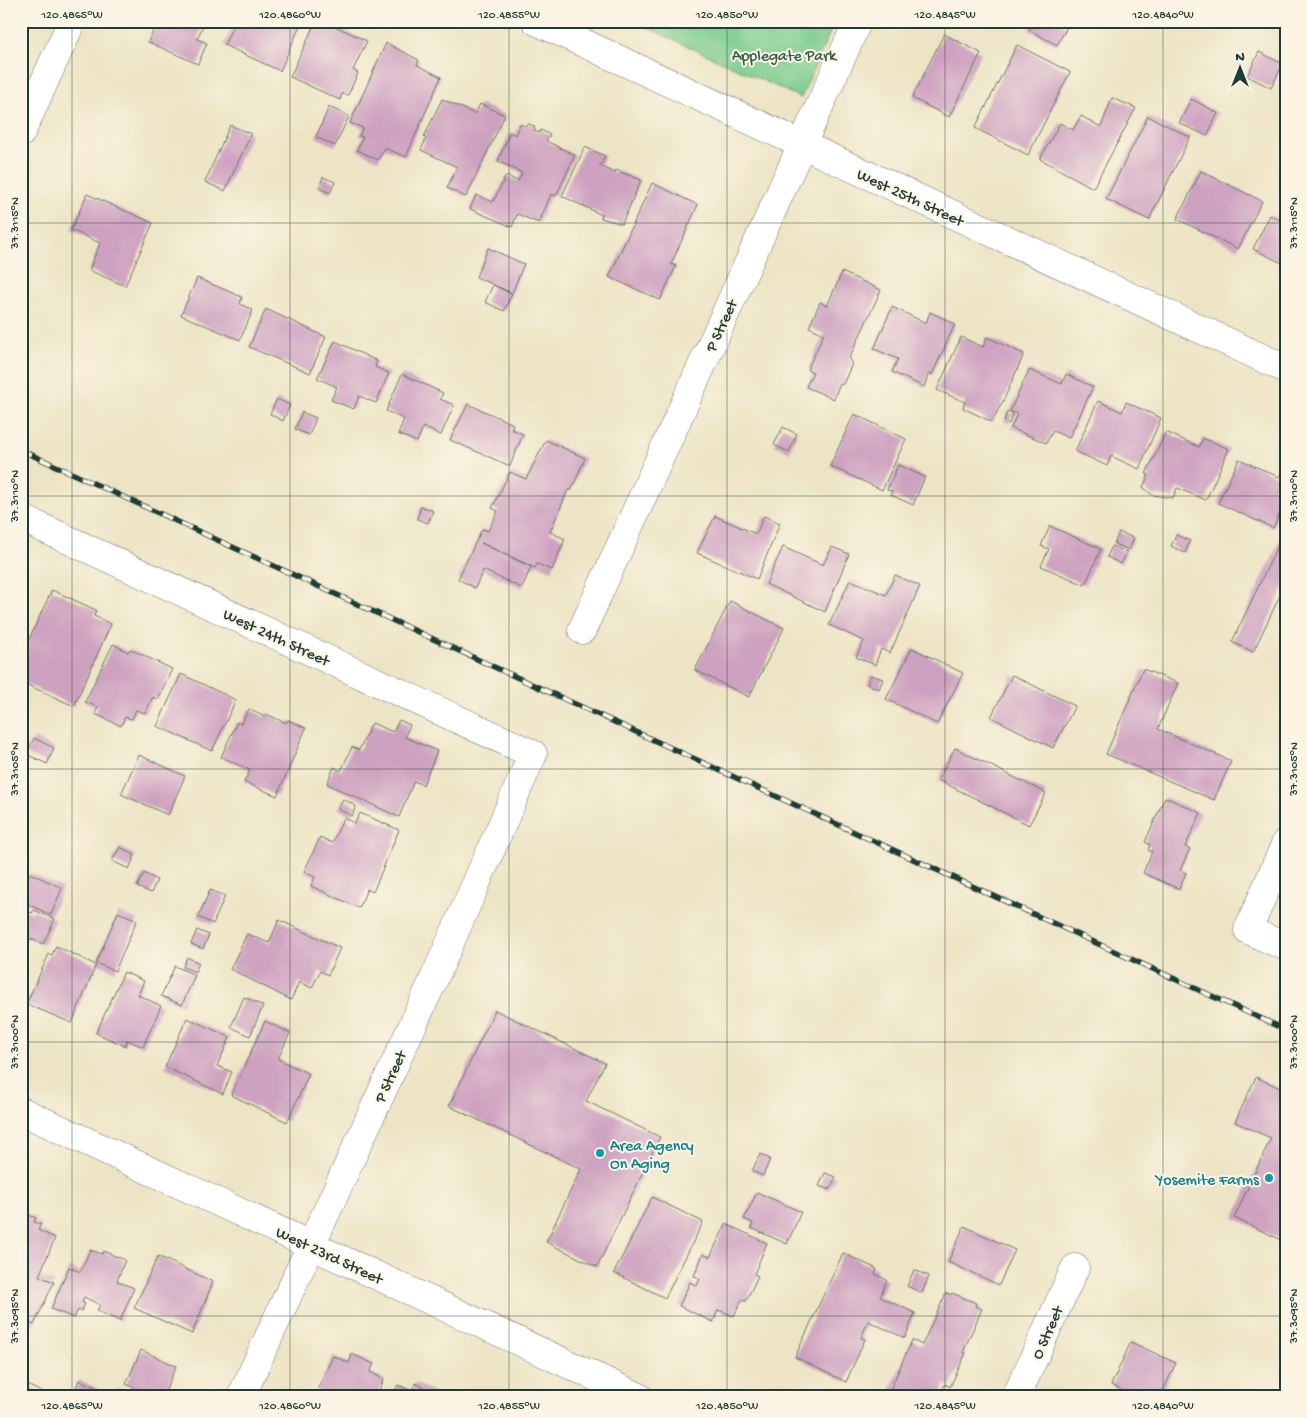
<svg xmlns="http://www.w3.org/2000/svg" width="1307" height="1418" font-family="'Gochi Hand',sans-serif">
  <rect width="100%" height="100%" fill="#fcf5e5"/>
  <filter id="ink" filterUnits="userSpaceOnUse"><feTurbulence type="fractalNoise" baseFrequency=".02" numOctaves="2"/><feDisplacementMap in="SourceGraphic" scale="10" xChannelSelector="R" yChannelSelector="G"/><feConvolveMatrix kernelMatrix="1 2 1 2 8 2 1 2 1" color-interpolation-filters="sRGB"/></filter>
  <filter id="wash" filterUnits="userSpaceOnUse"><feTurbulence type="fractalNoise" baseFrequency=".0096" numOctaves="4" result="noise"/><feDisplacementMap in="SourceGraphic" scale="20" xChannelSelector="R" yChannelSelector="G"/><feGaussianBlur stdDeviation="1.12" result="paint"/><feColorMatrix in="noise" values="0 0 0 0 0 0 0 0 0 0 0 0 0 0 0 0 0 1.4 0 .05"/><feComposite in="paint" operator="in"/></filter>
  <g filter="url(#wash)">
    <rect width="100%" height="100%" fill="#ede4c5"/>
    <path fill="#78ca8c" stroke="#4c8460" d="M 633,21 L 835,21 L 801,98 Z"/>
    <g id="blocks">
      <path fill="#cda1c0" d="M 158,21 L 205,21 L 197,39 L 207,43 L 198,64 L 148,42 Z
        M 229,21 L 302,21 L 280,71 L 224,45 L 234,24 Z
        M 316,21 L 324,21 L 367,41 L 353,70 L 358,73 L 348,95 L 342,94 L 340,100 L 290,77 Z
        M 1034,21 L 1056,21 L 1067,27 L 1057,45 L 1029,30 Z
        M 944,34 L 981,53 L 949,117 L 912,98 Z
        M 386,43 L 419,60 L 417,65 L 441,77 L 406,157 L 385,148 L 378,160 L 357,150 L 363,137 L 359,136 L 363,128 L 350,123 Z
        M 1017,45 L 1070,72 L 1028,155 L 975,128 Z
        M 1259,52 L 1283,64 L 1271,88 L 1247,76 Z
        M 1112,98 L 1136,108 L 1093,188 L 1040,159 L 1060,123 L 1073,130 L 1081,116 L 1101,127 Z
        M 442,99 L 475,114 L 480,104 L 505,115 L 466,197 L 447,188 L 457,167 L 421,150 L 426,139 L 424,137 Z
        M 1191,99 L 1218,113 L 1207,136 L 1179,123 Z
        M 329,107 L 349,116 L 335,146 L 316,137 Z
        M 1148,116 L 1190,137 L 1149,220 L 1106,199 Z
        M 520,124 L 525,126 L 529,124 L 534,126 L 535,131 L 539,133 L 541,130 L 550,135 L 546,141 L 575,155 L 556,196 L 551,194 L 539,223 L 517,214 L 512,227 L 470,209 L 476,195 L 493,202 L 506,176 L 518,181 L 522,173 L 498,161 L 510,132 L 515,135 Z
        M 230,125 L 251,134 L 225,191 L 205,182 Z
        M 585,147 L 605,156 L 600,166 L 615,173 L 616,170 L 641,180 L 622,224 L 601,218 L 602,215 L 562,196 Z
        M 1201,171 L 1262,201 L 1238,249 L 1177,219 Z
        M 323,177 L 335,182 L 330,193 L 319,188 Z
        M 652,183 L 698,205 L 671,264 L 676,266 L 660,300 L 609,277 Z
        M 87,194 L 153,223 L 125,286 L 89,270 L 100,243 L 71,230 Z
        M 1270,215 L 1284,222 L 1286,219 L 1286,265 L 1253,249 Z
        M 488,248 L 524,264 L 512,293 L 476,277 Z
        M 842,272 L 881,290 L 849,359 L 852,364 L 843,384 L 839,385 L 834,399 L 806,387 L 813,372 L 807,370 L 824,334 L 809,327 L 820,302 L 827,306 Z
        M 197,278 L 242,297 L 240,304 L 253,310 L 240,340 L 181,315 Z
        M 493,285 L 512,294 L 504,311 L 485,302 Z
        M 892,307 L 926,323 L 930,312 L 955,324 L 932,375 L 929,373 L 924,387 L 892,372 L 898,359 L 874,349 Z
        M 266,309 L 326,337 L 310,373 L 249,347 Z
        M 961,337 L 983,347 L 987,337 L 1024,354 L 1001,406 L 1000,406 L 992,422 L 963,408 L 965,402 L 937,390 Z
        M 335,341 L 377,361 L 375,367 L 389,373 L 376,403 L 359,396 L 354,409 L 331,400 L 337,387 L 317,378 Z
        M 1029,370 L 1062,384 L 1066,374 L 1093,387 L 1069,438 L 1053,431 L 1046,443 L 1011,428 L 1017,414 L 1010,411 Z
        M 402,374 L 443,393 L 440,399 L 454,405 L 441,435 L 423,427 L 417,442 L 398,434 L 404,419 L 386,411 Z
        M 277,399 L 290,405 L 283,421 L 270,414 Z
        M 1098,401 L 1122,412 L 1126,402 L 1161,418 L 1139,469 L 1111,456 L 1107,466 L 1075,451 Z
        M 468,404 L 513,424 L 511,429 L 523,434 L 510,466 L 450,440 Z
        M 302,412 L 316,418 L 309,435 L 295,429 Z
        M 1007,412 L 1013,414 L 1009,424 L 1004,421 Z
        M 854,414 L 906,439 L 882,490 L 830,466 Z
        M 783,427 L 797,434 L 789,452 L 774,445 Z
        M 1166,432 L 1199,447 L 1203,438 L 1229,449 L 1206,500 L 1177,488 L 1173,498 L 1152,495 L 1143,487 L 1149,475 L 1146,474 Z
        M 546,440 L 585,458 L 571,491 L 568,490 L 550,532 L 565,539 L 552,570 L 537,564 L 535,568 L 481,543 L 531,567 L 522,588 L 483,570 L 475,588 L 458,579 L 482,529 L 488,531 L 498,511 L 492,508 L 510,472 L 526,479 Z
        M 1239,459 L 1279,477 L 1281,473 L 1286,476 L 1286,500 L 1273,528 L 1218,503 Z
        M 898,465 L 925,477 L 913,505 L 891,495 L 892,491 L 887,490 Z
        M 421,506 L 433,511 L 428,523 L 417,519 Z
        M 715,516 L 756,534 L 764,516 L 780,523 L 757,579 L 697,553 Z
        M 1050,526 L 1101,549 L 1085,585 L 1041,566 L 1049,549 L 1041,546 Z
        M 1286,528 L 1286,583 L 1253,652 L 1232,642 Z
        M 1119,532 L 1134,538 L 1129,550 L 1114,544 Z
        M 1176,535 L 1190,541 L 1185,553 L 1171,546 Z
        M 1112,546 L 1127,552 L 1121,564 L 1107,557 Z
        M 783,547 L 823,565 L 832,547 L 849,554 L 825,612 L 766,584 Z
        M 895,575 L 920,586 L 890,653 L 881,649 L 875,665 L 856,657 L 864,641 L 829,625 L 850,580 L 886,595 Z
        M 52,590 L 96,610 L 94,616 L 111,624 L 74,706 L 21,682 L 21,656 Z
        M 730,601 L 784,628 L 749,697 L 695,670 Z
        M 113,644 L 128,652 L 130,649 L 172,669 L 158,699 L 153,697 L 145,713 L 136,710 L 132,719 L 125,717 L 121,726 L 95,714 L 98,707 L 85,702 Z
        M 912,648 L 963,673 L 937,724 L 886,699 Z
        M 1143,669 L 1178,683 L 1158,729 L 1231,761 L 1214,800 L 1106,754 Z
        M 181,674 L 236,700 L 212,751 L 157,726 Z
        M 871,675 L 883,679 L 879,689 L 867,684 Z
        M 1012,675 L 1075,706 L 1053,748 L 991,717 Z
        M 249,709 L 265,717 L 266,714 L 286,723 L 288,720 L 306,728 L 277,796 L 244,782 L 250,770 L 221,757 L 237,722 L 241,724 Z
        M 399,720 L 410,725 L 405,737 L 437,751 L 423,785 L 414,781 L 399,817 L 327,784 L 334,767 L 341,771 L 352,747 L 359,750 L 372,723 L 393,732 Z
        M 34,738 L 54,748 L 47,764 L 26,754 Z
        M 955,748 L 1046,793 L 1029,825 L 938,780 Z
        M 139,755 L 185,776 L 168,815 L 121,794 Z
        M 1165,797 L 1201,813 L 1185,847 L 1190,849 L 1180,870 L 1186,873 L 1179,889 L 1143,873 L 1152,852 L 1148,850 L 1150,845 L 1145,842 Z
        M 343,799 L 356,806 L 352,816 L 338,809 Z
        M 360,813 L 399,830 L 373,892 L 367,889 L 359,908 L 311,886 L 315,877 L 304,872 L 320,837 L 332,843 L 344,818 L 355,823 Z
        M 120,847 L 135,855 L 129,869 L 112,861 Z
        M 30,873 L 62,888 L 51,915 L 21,901 L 21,892 Z
        M 144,873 L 157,880 L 151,893 L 137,887 Z
        M 210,890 L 225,896 L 213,924 L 198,917 Z
        M 21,909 L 32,913 L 34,910 L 55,919 L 43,944 L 21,935 Z
        M 118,912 L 137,920 L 115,971 L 96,963 Z
        M 279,920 L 340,948 L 328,975 L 320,971 L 312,988 L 299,982 L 291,1000 L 230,969 L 247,934 L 269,943 Z
        M 197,930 L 209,935 L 203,949 L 191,944 Z
        M 56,946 L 96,965 L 72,1023 L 26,1004 L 49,954 L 52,955 Z
        M 187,957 L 199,963 L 195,972 L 183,967 Z
        M 175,966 L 195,975 L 182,1005 L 161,996 Z
        M 124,972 L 144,981 L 138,995 L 161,1006 L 143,1047 L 127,1040 L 125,1046 L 96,1033 Z
        M 244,997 L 263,1006 L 250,1036 L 231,1027 Z
        M 495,1010 L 605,1063 L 586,1101 L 660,1137 L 597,1267 L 546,1242 L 581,1169 L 449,1106 Z
        M 187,1018 L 230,1037 L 217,1066 L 232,1072 L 223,1094 L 165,1067 Z
        M 265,1021 L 290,1033 L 278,1059 L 309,1074 L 287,1122 L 231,1095 Z
        M 1256,1077 L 1286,1091 L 1286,1242 L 1234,1218 L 1271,1138 L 1235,1122 Z
        M 760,1154 L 770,1159 L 763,1176 L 752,1171 Z
        M 825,1173 L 836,1177 L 829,1190 L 819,1186 Z
        M 757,1192 L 801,1212 L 787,1244 L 751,1228 L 753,1223 L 744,1219 Z
        M 652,1197 L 703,1222 L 665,1298 L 614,1273 Z
        M 21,1212 L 36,1218 L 34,1222 L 41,1224 L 38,1230 L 55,1238 L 39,1276 L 54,1282 L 34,1325 L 21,1319 L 21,1303 L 29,1284 L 21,1280 Z
        M 726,1224 L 767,1243 L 754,1274 L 758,1276 L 746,1301 L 742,1300 L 734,1316 L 718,1310 L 713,1322 L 679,1306 L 690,1282 L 697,1286 L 700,1278 L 694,1276 L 703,1254 L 710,1257 Z
        M 964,1226 L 1015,1250 L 999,1285 L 948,1262 Z
        M 90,1250 L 102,1254 L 103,1251 L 125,1260 L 117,1281 L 134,1288 L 120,1321 L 97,1311 L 100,1305 L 84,1297 L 82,1302 L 85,1304 L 81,1311 L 78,1310 L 74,1318 L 51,1309 L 69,1267 L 80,1272 Z
        M 843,1253 L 877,1269 L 875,1274 L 887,1280 L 880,1297 L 915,1313 L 905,1338 L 868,1321 L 861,1338 L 865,1339 L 846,1382 L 795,1357 Z
        M 158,1256 L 213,1282 L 192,1334 L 134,1308 Z
        M 914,1270 L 929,1276 L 922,1293 L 907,1286 Z
        M 946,1293 L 951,1295 L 952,1293 L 976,1303 L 975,1306 L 982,1309 L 963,1352 L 966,1353 L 950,1387 L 945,1384 L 939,1397 L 887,1397 L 912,1340 L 922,1345 Z
        M 1131,1342 L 1176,1363 L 1160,1397 L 1120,1397 L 1123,1391 L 1111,1385 Z
        M 141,1350 L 176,1366 L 163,1397 L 155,1397 L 126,1384 Z
        M 352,1354 L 374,1364 L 370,1372 L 384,1379 L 376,1397 L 314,1397 L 333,1356 L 349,1363 Z
        M 79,1380 L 117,1397 L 120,1389 L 138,1397 L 72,1397 Z
        M 21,1382 L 52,1397 L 21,1397 Z
        M 415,1383 L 445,1397 L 392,1397 L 398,1385 L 412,1391 Z"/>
    </g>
  </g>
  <g filter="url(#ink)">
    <use href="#blocks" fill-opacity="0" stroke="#677767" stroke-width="1"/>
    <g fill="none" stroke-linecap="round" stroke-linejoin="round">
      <defs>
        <path id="minor" d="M 536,21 L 1286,369
          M 21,133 L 72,21
          M 21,518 L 533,754 L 434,979 L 241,1397
          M 582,630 L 858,21
          M 1286,842 L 1248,930 L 1286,947
          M 21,1111 L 639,1397
          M 1016,1397 L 1075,1268"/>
      </defs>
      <use href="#minor" stroke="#677767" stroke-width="29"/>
      <use href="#minor" stroke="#fff" stroke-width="28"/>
      <defs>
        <path id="rail" d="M 21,450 L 1286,1030"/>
      </defs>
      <use href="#rail" stroke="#1f3d34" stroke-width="5.5"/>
      <use href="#rail" stroke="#fcf5e5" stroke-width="4" stroke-dasharray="11" stroke-linecap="butt"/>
    </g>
  </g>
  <path fill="none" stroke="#1f3d34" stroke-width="1" stroke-opacity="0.45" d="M 72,21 L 72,1397M 290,21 L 290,1397M 509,21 L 509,1397M 727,21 L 727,1397M 945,21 L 945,1397M 1163,21 L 1163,1397M 21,223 L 1286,223M 21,496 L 1286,496M 21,769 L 1286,769M 21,1042 L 1286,1042M 21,1316 L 1286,1316"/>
  <g fill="#0f9aa8" stroke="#fcf5e5" stroke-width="2">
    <circle cx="600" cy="1153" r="5"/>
    <circle cx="1269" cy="1178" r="5"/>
  </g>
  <g text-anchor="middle" stroke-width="4" stroke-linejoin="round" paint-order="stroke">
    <g font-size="16" fill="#35604a" stroke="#fcf5e5">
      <text x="784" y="60">Applegate Park</text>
    </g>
    <g font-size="16" fill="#1f3d34" stroke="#fcf5e5">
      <text transform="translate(911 196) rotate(25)" y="6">West 25th Street</text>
      <text transform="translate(720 325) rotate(-65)" y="6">P Street</text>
      <text transform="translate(277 636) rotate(25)" y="6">West 24th Street</text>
      <text transform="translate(389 1076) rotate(-65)" y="6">P Street</text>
      <text transform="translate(330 1254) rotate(25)" y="6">West 23rd Street</text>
      <text transform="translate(1046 1332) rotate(-66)" y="6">O Street</text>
    </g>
    <g font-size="16" fill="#0d838f" stroke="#fcf5e5" text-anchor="start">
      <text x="610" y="1150">Area Agency<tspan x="610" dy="18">On Aging</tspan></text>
      <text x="1259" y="1184" text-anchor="end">Yosemite Farms</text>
    </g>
  </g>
  <rect width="1307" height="1418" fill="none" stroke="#fcf5e5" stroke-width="55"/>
  <g transform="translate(1240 68)" stroke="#fcf5e5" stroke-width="4" paint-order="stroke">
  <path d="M0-4L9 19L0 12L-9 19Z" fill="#1f3d34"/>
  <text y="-8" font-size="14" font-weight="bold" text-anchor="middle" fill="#1f3d34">N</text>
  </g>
  <rect x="28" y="28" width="1252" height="1362" fill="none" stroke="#1f3d34" stroke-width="2"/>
  <g font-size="12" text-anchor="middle" fill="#1f3d34">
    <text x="72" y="18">120.4865°W</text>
    <text x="290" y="18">120.4860°W</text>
    <text x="509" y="18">120.4855°W</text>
    <text x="727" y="18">120.4850°W</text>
    <text x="945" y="18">120.4845°W</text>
    <text x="1163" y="18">120.4840°W</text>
    <text transform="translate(14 223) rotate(-90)" y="4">37.3115°N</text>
    <text transform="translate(1293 223) rotate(-90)" y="4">37.3115°N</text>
    <text transform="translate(14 496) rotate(-90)" y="4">37.3110°N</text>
    <text transform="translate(1293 496) rotate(-90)" y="4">37.3110°N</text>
    <text transform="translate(14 769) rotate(-90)" y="4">37.3105°N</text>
    <text transform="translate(1293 769) rotate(-90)" y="4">37.3105°N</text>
    <text transform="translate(14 1042) rotate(-90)" y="4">37.3100°N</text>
    <text transform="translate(1293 1042) rotate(-90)" y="4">37.3100°N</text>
    <text transform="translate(14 1316) rotate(-90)" y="4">37.3095°N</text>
    <text transform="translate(1293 1316) rotate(-90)" y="4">37.3095°N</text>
    <text x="72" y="1409">120.4865°W</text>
    <text x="290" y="1409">120.4860°W</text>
    <text x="509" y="1409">120.4855°W</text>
    <text x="727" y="1409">120.4850°W</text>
    <text x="945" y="1409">120.4845°W</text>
    <text x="1163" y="1409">120.4840°W</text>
  </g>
</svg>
